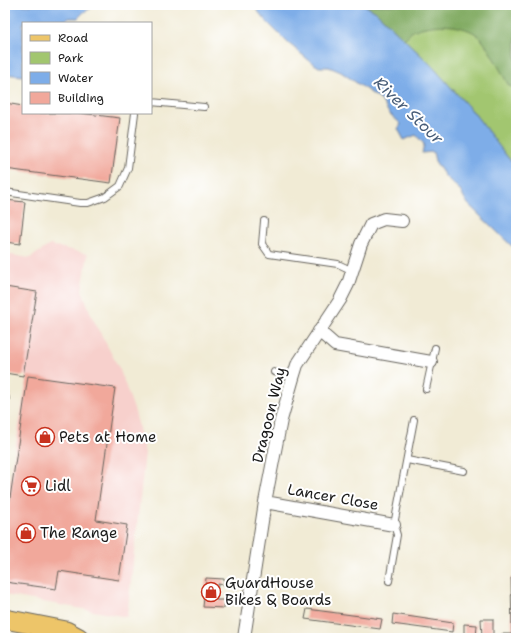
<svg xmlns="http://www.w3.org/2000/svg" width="521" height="643" font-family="'Shantell Sans',sans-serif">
  <rect width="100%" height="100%" fill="#fff"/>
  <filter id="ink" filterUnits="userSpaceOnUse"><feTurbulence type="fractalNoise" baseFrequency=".025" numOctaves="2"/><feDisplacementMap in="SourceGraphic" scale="8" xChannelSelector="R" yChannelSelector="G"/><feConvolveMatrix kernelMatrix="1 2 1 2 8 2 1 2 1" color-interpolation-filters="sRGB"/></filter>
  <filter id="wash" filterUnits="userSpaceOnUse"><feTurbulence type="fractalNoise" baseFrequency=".012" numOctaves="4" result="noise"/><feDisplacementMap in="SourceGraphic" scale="16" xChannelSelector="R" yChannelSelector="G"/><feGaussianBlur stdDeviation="0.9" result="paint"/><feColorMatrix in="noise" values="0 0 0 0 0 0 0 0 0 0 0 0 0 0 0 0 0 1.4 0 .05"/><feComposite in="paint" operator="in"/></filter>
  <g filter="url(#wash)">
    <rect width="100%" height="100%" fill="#f1ebd5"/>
    <path fill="#f7d0cc" d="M 50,245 L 88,254 L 82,290 L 92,317 L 120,370 L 135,412 L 145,453 L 127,617 L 5,595 L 5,512 L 27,376 L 5,372 L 5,254 L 30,258 Z"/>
    <path fill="#a2c66f" stroke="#5f7146" d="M 364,5 L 516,5 L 516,165 L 509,159 L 474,113 L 431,65 L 376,12 Z"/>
    <path fill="#81ab62" stroke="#4e643f" d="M 364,5 L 516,5 L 516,88 L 509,86 C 502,74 486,41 476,34 C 459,23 431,23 413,31 C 410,33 407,37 404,39 L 376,12 Z"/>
    <path fill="#7eade8" stroke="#4d6482" d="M 5,5 L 97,5 L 84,12 L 78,18 L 69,18 L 65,21 L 65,23 L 23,23 L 23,76 L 5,74 Z
      M 250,5 L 364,5 L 376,12 L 431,65 L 474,113 L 509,159 L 516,165 L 516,250 L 468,204 L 459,189 L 445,176 L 435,161 L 433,152 L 422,153 L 424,144 L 416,135 L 404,140 L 398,129 L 401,124 L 389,113 L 381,100 L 341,72 L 329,67 L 319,67 L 311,62 L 287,42 L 265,20 L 257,10 Z"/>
    <g id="blocks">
      <path fill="#f1a89b" d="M 5,103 L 23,106 L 23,113 L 80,113 L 120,118 L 111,183 L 5,169 Z
        M 5,200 L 25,202 L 20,244 L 5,242 Z
        M 5,287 L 37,292 L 23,376 L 5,373 Z
        M 28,376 L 115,388 L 96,520 L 127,525 L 119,580 L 59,571 L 56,589 L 5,582 L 5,532 Z
        M 516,577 L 516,638 L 501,638 L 501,634 L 512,634 L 511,578 Z
        M 206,578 L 224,579 L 224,585 L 218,584 L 216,600 L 225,600 L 224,608 L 203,607 Z
        M 307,609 L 382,619 L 380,629 L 305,619 Z
        M 393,614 L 453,623 L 452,632 L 392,624 Z
        M 481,619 L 493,619 L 493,638 L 482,638 Z
        M 464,624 L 477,625 L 476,638 L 464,638 Z"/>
    </g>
  </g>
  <g filter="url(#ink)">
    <use href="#blocks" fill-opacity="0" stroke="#67645d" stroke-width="1"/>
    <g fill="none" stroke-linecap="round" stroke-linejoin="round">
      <defs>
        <path id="lane" d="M 151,102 L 204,107
          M 5,192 L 80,203 L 88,203 L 105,197 L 120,186 L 128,168 L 135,113
          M 264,221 L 262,244 L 269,254 L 338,264 L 353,271
          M 274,372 L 293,378
          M 426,389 L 435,348
          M 5,395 L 6,399 L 5,407
          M 407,460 L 464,471
          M 389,581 L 397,535 L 394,525 L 414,420"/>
        <path id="street" d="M 319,331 L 335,345 L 431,362
          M 265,502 L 394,525
          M 244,638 L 265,502 L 281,420 L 293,378 L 297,365 L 340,300 L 348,284 L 361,244 L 371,224 L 384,219 L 402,221"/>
        <path id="primary" d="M 5,619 L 66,631 L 79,638"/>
      </defs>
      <use href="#lane" stroke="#67645d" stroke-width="8"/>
      <use href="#street" stroke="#67645d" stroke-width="14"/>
      <use href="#primary" stroke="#67645d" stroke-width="21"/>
      <use href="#lane" stroke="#fff" stroke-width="6"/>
      <use href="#street" stroke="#fff" stroke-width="12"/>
      <use href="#primary" stroke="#edc569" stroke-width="19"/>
    </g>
  </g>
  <defs>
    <symbol id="shop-ring" viewBox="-11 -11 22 22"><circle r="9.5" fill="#fff" stroke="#c8321e" stroke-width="1.5"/><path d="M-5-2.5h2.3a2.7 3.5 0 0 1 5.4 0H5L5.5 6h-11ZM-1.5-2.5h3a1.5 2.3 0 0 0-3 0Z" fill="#c8321e"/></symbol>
    <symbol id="supermarket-ring" viewBox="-11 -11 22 22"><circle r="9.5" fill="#fff" stroke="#c8321e" stroke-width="1.5"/><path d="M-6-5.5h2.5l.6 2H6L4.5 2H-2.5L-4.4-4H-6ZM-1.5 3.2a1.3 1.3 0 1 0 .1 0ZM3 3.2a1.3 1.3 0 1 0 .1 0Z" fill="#c8321e"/></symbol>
  </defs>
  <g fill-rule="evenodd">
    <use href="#shop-ring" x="34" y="426" width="22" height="22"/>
    <use href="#supermarket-ring" x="20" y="475" width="22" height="22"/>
    <use href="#shop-ring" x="15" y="522" width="22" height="22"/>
    <use href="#shop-ring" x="200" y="581" width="22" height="22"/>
  </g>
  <g text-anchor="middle" stroke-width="4" stroke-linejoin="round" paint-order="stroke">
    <g font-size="15" fill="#1c1c1c" stroke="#fff">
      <text transform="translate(269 415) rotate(-76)" y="5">Dragoon Way</text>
      <text transform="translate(333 497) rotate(10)" y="5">Lancer Close</text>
    </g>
    <g font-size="15" fill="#1c1c1c" stroke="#fff" text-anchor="start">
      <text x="59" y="442">Pets at Home</text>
      <text x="45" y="491">Lidl</text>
      <text x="40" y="538">The Range</text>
      <text x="225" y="588">GuardHouse<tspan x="225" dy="17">Bikes &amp; Boards</tspan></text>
    </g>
    <g font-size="16" font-style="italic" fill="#485d78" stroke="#fff">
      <text transform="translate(409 110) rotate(44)" y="6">River Stour</text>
    </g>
  </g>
  <rect width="521" height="643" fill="none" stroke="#fff" stroke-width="20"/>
  <rect x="22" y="22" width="130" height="92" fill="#ffffff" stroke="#a4a4a4"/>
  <rect x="30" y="35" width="20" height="6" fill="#edc569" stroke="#a4a4a4"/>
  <text x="58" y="42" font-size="12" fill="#1c1c1c">Road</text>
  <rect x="30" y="52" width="20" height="12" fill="#a2c66f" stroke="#a4a4a4"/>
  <text x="58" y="62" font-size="12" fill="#1c1c1c">Park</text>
  <rect x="30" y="72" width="20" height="12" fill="#7eade8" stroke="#a4a4a4"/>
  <text x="58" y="82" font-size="12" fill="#1c1c1c">Water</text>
  <rect x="30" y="92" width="20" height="12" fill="#f1a89b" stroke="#a4a4a4"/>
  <text x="58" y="102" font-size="12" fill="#1c1c1c">Building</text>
</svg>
